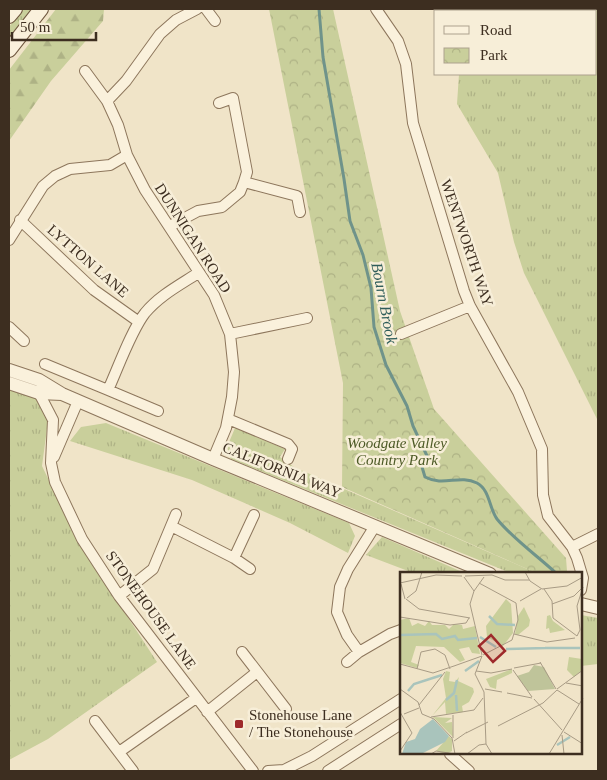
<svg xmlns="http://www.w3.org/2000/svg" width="607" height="780" font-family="'Times New Roman',serif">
  <defs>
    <pattern id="grass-tufts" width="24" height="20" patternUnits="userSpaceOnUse" patternTransform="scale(1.25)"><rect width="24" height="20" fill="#c9cf9b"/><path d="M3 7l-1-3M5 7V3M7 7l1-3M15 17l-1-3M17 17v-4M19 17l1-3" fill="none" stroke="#aeb285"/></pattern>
    <pattern id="forest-firs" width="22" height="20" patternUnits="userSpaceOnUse" patternTransform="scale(1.25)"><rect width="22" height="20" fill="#c9cf9b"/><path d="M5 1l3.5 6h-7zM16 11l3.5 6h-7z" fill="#aeb285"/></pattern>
    <pattern id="park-crowns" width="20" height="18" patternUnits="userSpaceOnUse" patternTransform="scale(1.25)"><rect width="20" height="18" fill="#c9cf9b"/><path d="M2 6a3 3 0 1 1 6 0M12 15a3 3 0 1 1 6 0" fill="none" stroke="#aeb285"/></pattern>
  </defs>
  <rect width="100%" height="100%" fill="#f0e4c8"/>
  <path fill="url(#grass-tufts)" d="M 23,9 L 35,9 L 9,43 L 9,27 Z
    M 442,9 L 598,9 L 598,421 L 524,273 L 514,242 L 498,173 L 457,104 L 459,74 L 596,74 L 596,11 L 444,11 Z
    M 9,387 L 33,394 L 48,421 L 42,466 L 80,544 L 157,662 L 48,739 L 9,760 Z
    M 106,423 L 349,523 L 355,536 L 348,553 L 290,523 L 192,480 L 70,441 L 81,427 Z
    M 235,428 L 285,449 L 280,457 L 294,467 L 525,568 L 541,574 L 513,574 L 231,459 L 227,447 Z
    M 382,537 L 467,574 L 416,574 L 366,555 Z
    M 581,615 L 598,618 L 598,664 L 581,666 Z"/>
  <path fill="url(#forest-firs)" d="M 56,9 L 104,9 L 103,21 L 51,81 L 9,141 L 9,70 Z"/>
  <path fill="url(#park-crowns)" d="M 269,9 L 333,9 L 400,311 L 434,409 L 566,558 L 567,571 L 564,574 L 541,574 L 525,568 L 342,487 L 343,383 Z"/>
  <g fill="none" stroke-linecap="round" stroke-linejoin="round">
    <path stroke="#6f938a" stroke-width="3" d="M 319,9 L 323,57 L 344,179 L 350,221 L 363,255 L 371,288 L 374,327 L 386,365 L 407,406 L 413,426 L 428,458 L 422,467 L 425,477 C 444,487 459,474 477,483 C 490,490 489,508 497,519 C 512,538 539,557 557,574"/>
    <defs>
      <path id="minor" d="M 206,9 L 215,21
        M 376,9 L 398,41 L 406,64 L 413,123 L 464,291 L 470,306 L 518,392 L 542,449 L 543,495 L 548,516 L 572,547 L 577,558 L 583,578 L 581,590
        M 85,71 L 107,101 L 118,125 L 127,155 L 145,190 L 214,295 L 230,334 L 234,372 L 232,397 L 226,428 L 213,459
        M 107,101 L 126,81 L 160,34 L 176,20 L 197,9
        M 219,103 L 233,98 L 247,172 L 244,182
        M 20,220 L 94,290 L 139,322
        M 170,226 L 198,211 L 222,207 L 240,192 L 244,182 L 297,196 L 300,212
        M 9,240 L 43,186 L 55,176 L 70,169 L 110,165 L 127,155
        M 9,327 L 24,341
        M 230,334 L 307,318
        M 401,334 L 470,306
        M 45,364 L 108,390
        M 39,393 L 53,420 L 51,463 L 55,482 L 82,539 L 119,596 L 253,771
        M 158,411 L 108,390 C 118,368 131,331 145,313 C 160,295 180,285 198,273
        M 228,419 L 288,444 L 292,449 L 288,459
        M 54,457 L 78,401
        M 171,526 L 176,514
        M 375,526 L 348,569 L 340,587 L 337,612 L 347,635 L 359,652 L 390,634 L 401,630
        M 572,547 L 598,534
        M 234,558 L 254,515
        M 119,596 L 153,569 L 171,526 L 234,558 L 250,569
        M 242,652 L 286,709
        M 347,662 L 359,652
        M 207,712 L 257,672
        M 95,721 L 133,771
        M 119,752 L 196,698
        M 450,754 L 469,771
        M 268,771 L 284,770 L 312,756 L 401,699
        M 328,771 L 401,724"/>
      <path id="tertiary" d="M 9,370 L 39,380 L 62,394 L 213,459 L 490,574
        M 9,383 L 39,393 L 62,394
        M 581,604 L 598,608"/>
      <path id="secondary" d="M 9,16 L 15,9
        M 9,50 L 41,9"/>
    </defs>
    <use href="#minor" stroke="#8d765c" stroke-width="12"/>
    <use href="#tertiary" stroke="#8d765c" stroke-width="14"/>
    <use href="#secondary" stroke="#6f573f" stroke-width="16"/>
    <use href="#minor" stroke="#faf1dc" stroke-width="10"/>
    <use href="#tertiary" stroke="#faf1dc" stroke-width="12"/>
    <use href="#secondary" stroke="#faf1dc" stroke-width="14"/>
  </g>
  <rect fill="#9e2a2b" stroke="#f7eed8" stroke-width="2" x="234" y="719" width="10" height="10" rx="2.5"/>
  <g text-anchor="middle" stroke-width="5" stroke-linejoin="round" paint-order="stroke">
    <g font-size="15" fill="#3d2e20" stroke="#f7eed8">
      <text transform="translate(193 238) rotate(57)" y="5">DUNNIGAN ROAD</text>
      <text transform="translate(467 243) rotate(71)" y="5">WENTWORTH WAY</text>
      <text transform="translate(88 261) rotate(41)" y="5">LYTTON LANE</text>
      <text transform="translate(282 470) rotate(22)" y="5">CALIFORNIA WAY</text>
      <text transform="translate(151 610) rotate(54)" y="5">STONEHOUSE LANE</text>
    </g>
    <g font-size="15" font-style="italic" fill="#4d5a26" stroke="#f7eed8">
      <text x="397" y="448">Woodgate Valley<tspan x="397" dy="17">Country Park</tspan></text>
    </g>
    <g font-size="15" fill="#3d2e20" stroke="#f7eed8" text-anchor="start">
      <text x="249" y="720">Stonehouse Lane<tspan x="249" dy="17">/ The Stonehouse</tspan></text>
    </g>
    <g font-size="16" font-style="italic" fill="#2f5d5a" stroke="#f7eed8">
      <text transform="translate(385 303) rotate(79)" y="6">Bourn Brook</text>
    </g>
  </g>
  <g transform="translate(400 572)">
    <rect width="182" height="182" fill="#f0e4c8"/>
    <path d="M 106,27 L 111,32 L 113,61 L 103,74 L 87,65 L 86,54 ZM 124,35 L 130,48 L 129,54 L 118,63 L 115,62 L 118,44 ZM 33,145 L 52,146 L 45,151 L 52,150 L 53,165 ZM 49,164 L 52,167 L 52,179 L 46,182 L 36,179 Z" fill="#c9cf9b"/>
    <path d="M 134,93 L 144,95 L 155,117 L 128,119 L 117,104 L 129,100 Z" fill="#bfc49a"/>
    <path d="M 150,43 L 153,49 L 165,58 L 150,61 L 149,56 L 146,57 L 147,44 ZM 9,46 L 12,54 L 18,51 L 25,54 L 29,49 L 32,53 L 45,53 L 49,57 L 54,52 L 62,53 L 63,57 L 75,54 L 80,82 L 72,81 L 69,75 L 59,77 L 65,88 L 60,90 L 44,75 L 16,74 L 11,90 L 19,93 L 17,96 L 0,91 L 0,48 ZM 169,85 L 182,87 L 182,98 L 174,105 L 167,98 ZM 112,97 L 112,101 L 97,108 L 96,117 L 90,115 L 86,107 ZM 46,99 L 50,100 L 49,109 L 55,110 L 59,105 L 58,109 L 73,116 L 74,120 L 69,130 L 62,134 L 63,140 L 46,142 L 45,130 L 32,144 L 46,126 L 43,107 Z" fill="#c9cf9b"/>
    <path d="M 33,147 L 49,164 L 45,170 L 21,182 L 2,182 L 6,170 L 15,167 L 20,157 Z" fill="#a9c4bc"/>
    <path fill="none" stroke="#a9c4bc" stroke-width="2.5" d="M 89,44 L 97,52 L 115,53M 0,63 L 36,62 L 42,67 L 55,64 L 58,68 L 77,66M 80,65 L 96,75M 145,76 L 180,76M 106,77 L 146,76M 65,99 L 79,89M 8,119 L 14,112 L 42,103M 56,123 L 57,139M 46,128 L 54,121 L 57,108M 157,173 L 170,165"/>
    <path fill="none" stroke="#a89b85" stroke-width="1" d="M 125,0 L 130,9 L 142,17M 65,4 L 92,3 L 105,8 L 129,8M 64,5 L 74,19 L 70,32 L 82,83M 0,11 L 36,3 L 62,4M 79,11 L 116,31M 1,12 L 5,27M 142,17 L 167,14 L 183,5M 144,17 L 152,29 L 153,46 L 177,64M 74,19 L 84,5M 7,26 L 16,19 L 22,0M 6,27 L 19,37 L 70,46M 120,29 L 141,17M 152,32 L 174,24 L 181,17M 0,45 L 50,53 L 66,51 L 69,46M 114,62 L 147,70 L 175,66M 177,64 L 180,58 L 177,34 L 183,15M 83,83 L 112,68 L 118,48 L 116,31M 82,84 L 75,102 L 84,120 L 86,172 L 92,182M 140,90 L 156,117M 0,92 L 33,101 L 54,94M 54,94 L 82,84M 114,96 L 141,91M 17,97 L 21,80 L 35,77 L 45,83 L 50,97M 113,98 L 132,125M 76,99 L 91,101 L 112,97M 166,111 L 183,114M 0,117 L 18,130 L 22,142 L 34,147 L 52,166 L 55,182M 85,117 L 102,120M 157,117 L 183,98M 157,118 L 179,132M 107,121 L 132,126M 134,127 L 162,158M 19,133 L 45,100M 0,140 L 12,161 L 0,179M 4,142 L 19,136M 53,143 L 53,166M 31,145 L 74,138 L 83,126M 98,154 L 143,131 L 157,118M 164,160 L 183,172M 66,161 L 88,150M 162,163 L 164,182M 54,169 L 67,160M 31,182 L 36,179 L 55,182M 67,182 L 79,173 L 86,172M 149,182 L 183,126"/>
    <path fill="#9e2a2b" fill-opacity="0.15" stroke="#9e2a2b" stroke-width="2.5" d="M 91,63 L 105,79 L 93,90 L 79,74 Z"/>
    <rect width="182" height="182" fill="none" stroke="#3d2e20" stroke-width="2.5"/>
  </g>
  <rect width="607" height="780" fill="none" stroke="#3d2e20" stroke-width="20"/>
  <rect x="434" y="10" width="162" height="65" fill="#f7eed8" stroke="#ada18e"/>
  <rect x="444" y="26" width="25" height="8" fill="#faf1dc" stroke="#ada18e"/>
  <text x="480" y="35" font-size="15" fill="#3d2e20">Road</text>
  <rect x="444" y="48" width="25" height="15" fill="url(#park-crowns)" stroke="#ada18e"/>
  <text x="480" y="60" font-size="15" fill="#3d2e20">Park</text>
  <path d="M12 32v8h84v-8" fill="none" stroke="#3d2e20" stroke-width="2.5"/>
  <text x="20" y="32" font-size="15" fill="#3d2e20" stroke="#f7eed8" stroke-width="4" paint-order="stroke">50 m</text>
</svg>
